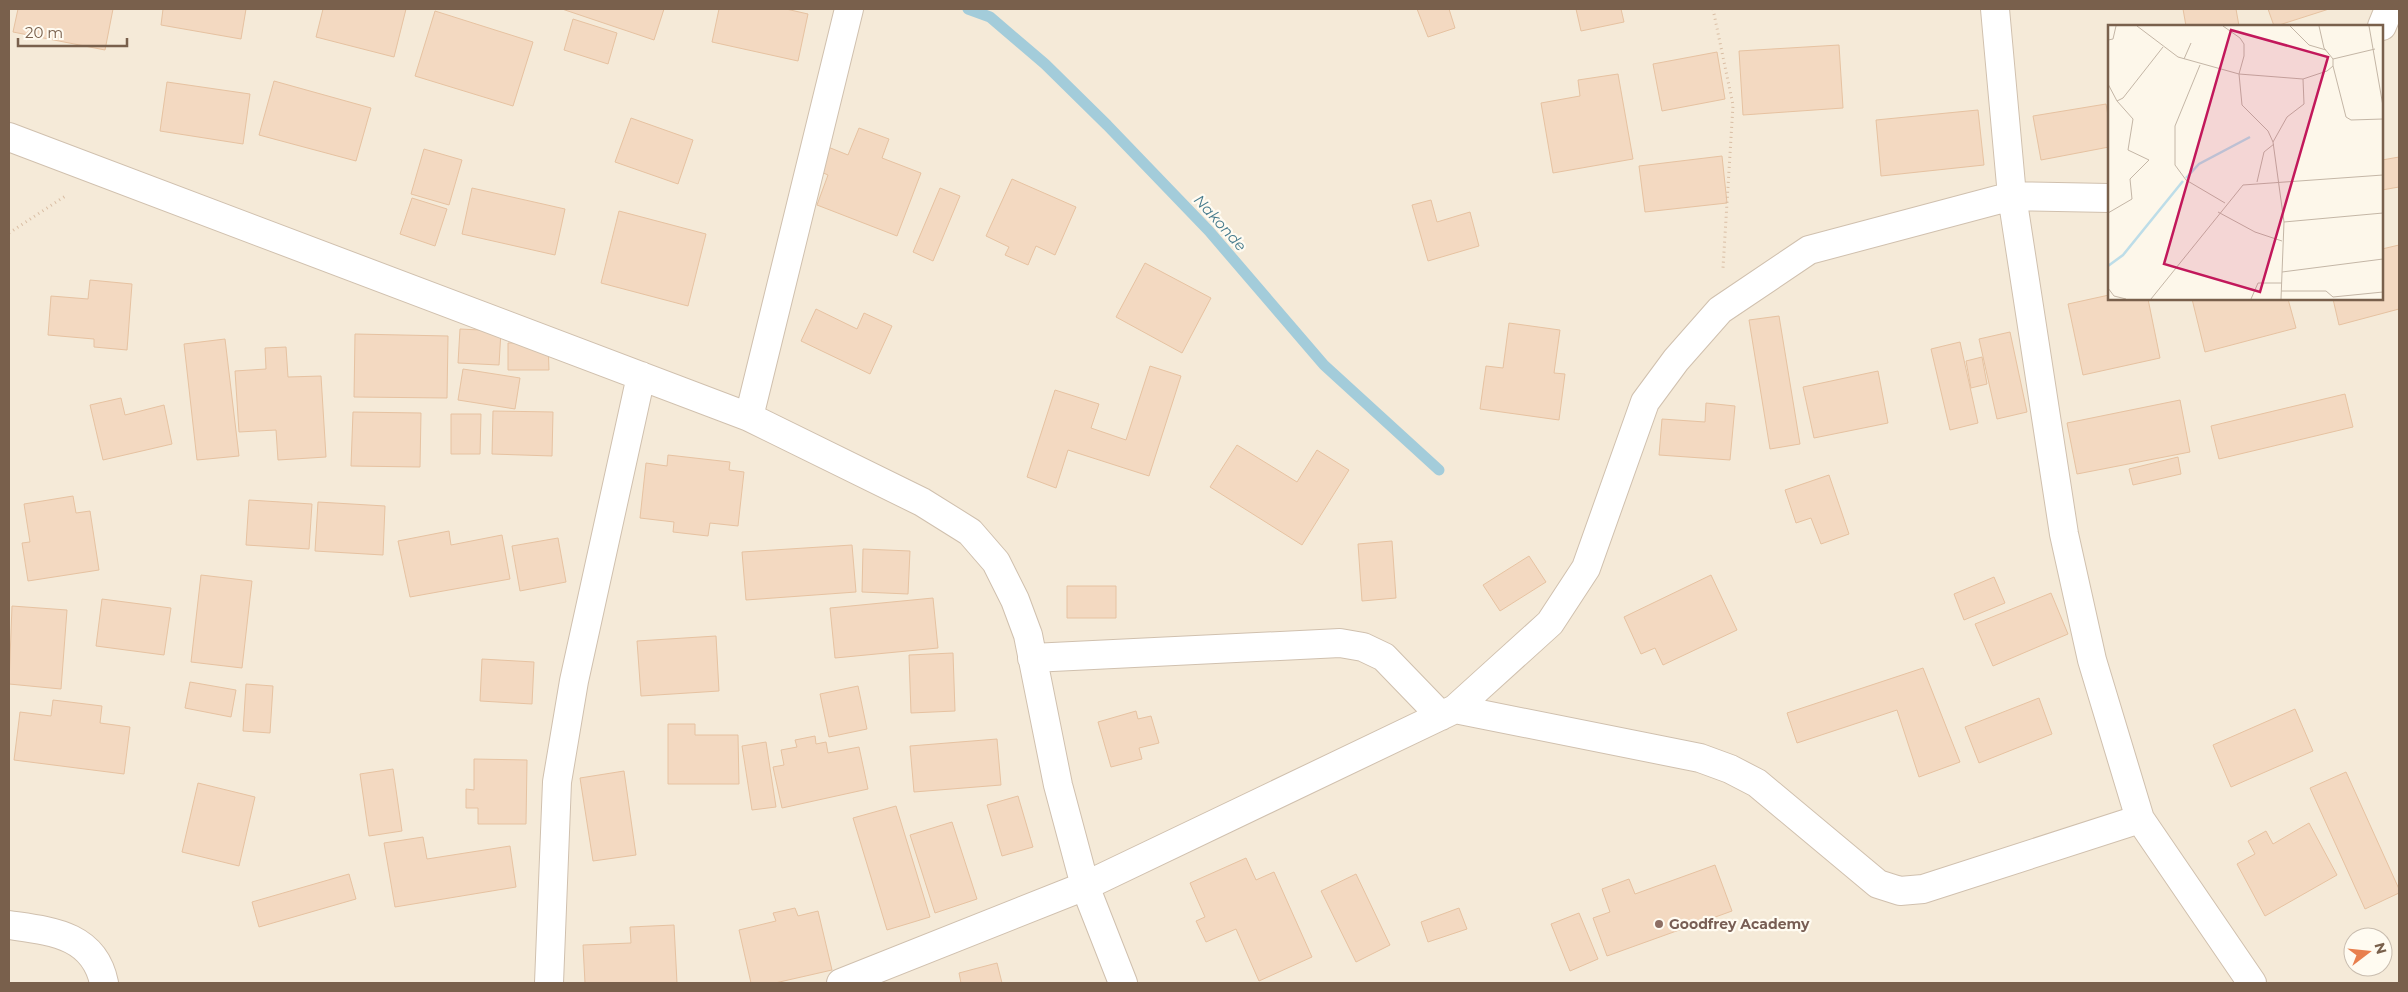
<svg xmlns="http://www.w3.org/2000/svg" width="2408" height="992" font-family="Montserrat,sans-serif">
  <rect width="100%" height="100%" fill="#fdf7ea"/>
  <path fill="#f5ead8" fill-rule="evenodd" d="M 9,9 L 2399,9 L 2399,983 L 9,983 ZM 2109,26 L 2382,26 L 2382,299 L 2109,299 ZM 2353,937 L 2383,937 L 2383,967 L 2353,967 Z"/>
  <g fill="none" stroke-linecap="round" stroke-linejoin="round">
    <path stroke="#a3ccda" stroke-width="11" d="M 968,9 L 990,17 L 1045,64 L 1107,125 L 1209,231 L 1324,365 L 1439,470"/>
  </g>
  <path fill="#f3d9c1" stroke="#e6c2a1" d="M 18,9 L 113,9 L 105,50 L 13,32 Z
    M 163,9 L 246,9 L 241,39 L 161,25 Z
    M 323,9 L 406,9 L 394,57 L 316,37 Z
    M 562,9 L 664,9 L 654,40 Z
    M 719,9 L 786,9 L 808,14 L 798,61 L 712,42 Z
    M 1417,9 L 1449,9 L 1455,28 L 1428,37 Z
    M 1576,9 L 1621,9 L 1624,22 L 1581,31 Z
    M 2183,9 L 2236,9 L 2239,26 L 2186,26 Z
    M 2268,9 L 2329,9 L 2276,26 L 2274,26 Z
    M 435,11 L 533,42 L 513,106 L 415,76 Z
    M 573,19 L 617,33 L 608,64 L 564,50 Z
    M 1839,45 L 1843,108 L 1743,115 L 1739,51 Z
    M 1717,52 L 1725,99 L 1662,111 L 1653,64 Z
    M 1618,74 L 1633,159 L 1553,173 L 1541,103 L 1580,96 L 1578,80 Z
    M 274,81 L 371,108 L 356,161 L 259,135 Z
    M 167,82 L 250,94 L 243,144 L 160,131 Z
    M 2106,104 L 2109,122 L 2109,147 L 2041,160 L 2033,116 Z
    M 1978,110 L 1984,165 L 1881,176 L 1876,120 Z
    M 631,118 L 693,140 L 678,184 L 615,162 Z
    M 859,128 L 889,139 L 882,158 L 921,173 L 897,236 L 817,205 L 828,175 L 819,171 L 828,147 L 848,155 Z
    M 424,149 L 462,160 L 449,205 L 411,194 Z
    M 1722,156 L 1727,203 L 1645,212 L 1639,166 Z
    M 2399,157 L 2399,187 L 2382,190 L 2382,160 Z
    M 1012,179 L 1076,207 L 1055,255 L 1036,246 L 1028,265 L 1005,255 L 1009,247 L 986,236 Z
    M 472,188 L 565,209 L 555,255 L 462,234 Z
    M 940,188 L 960,196 L 933,261 L 913,252 Z
    M 412,198 L 447,209 L 435,246 L 400,234 Z
    M 1431,200 L 1437,222 L 1470,212 L 1479,246 L 1428,261 L 1412,205 Z
    M 619,211 L 706,234 L 688,306 L 601,283 Z
    M 2399,245 L 2399,309 L 2339,325 L 2333,299 L 2382,299 L 2382,249 Z
    M 1145,263 L 1211,298 L 1182,353 L 1116,317 Z
    M 90,280 L 132,284 L 127,350 L 94,347 L 94,339 L 48,335 L 51,296 L 88,299 Z
    M 2109,295 L 2109,299 L 2148,299 L 2160,358 L 2083,375 L 2068,304 Z
    M 2192,299 L 2288,299 L 2296,328 L 2205,352 Z
    M 816,309 L 857,329 L 864,313 L 892,326 L 870,374 L 801,341 Z
    M 1779,316 L 1800,444 L 1770,449 L 1749,320 Z
    M 1509,323 L 1560,330 L 1554,373 L 1565,374 L 1559,420 L 1480,409 L 1486,366 L 1503,368 Z
    M 460,329 L 501,331 L 499,365 L 458,363 Z
    M 2010,332 L 2027,412 L 1997,419 L 1979,339 Z
    M 355,334 L 448,336 L 447,398 L 354,397 Z
    M 225,339 L 239,456 L 197,460 L 184,344 Z
    M 548,342 L 549,370 L 508,370 L 508,343 Z
    M 1960,342 L 1978,423 L 1950,430 L 1931,349 Z
    M 286,347 L 288,377 L 321,376 L 326,457 L 278,460 L 276,430 L 239,432 L 235,371 L 266,369 L 265,348 Z
    M 1982,357 L 1987,384 L 1971,388 L 1966,361 Z
    M 1150,366 L 1181,376 L 1149,476 L 1068,450 L 1056,488 L 1027,477 L 1055,390 L 1099,404 L 1091,428 L 1126,440 Z
    M 463,369 L 520,378 L 515,409 L 458,400 Z
    M 1878,371 L 1888,423 L 1814,438 L 1803,387 Z
    M 2345,394 L 2353,427 L 2219,459 L 2211,426 Z
    M 121,398 L 125,415 L 164,405 L 172,444 L 103,460 L 90,405 Z
    M 2180,400 L 2190,452 L 2077,474 L 2067,423 Z
    M 1706,403 L 1735,406 L 1730,460 L 1659,455 L 1662,419 L 1705,422 Z
    M 493,411 L 553,412 L 552,456 L 492,454 Z
    M 353,412 L 421,413 L 420,467 L 351,466 Z
    M 451,414 L 481,414 L 480,454 L 451,454 Z
    M 1237,445 L 1297,482 L 1317,450 L 1349,470 L 1302,545 L 1210,487 Z
    M 668,455 L 730,462 L 729,470 L 744,472 L 738,526 L 710,523 L 708,536 L 673,532 L 674,522 L 640,518 L 646,463 L 667,466 Z
    M 2178,457 L 2181,474 L 2133,485 L 2129,469 Z
    M 1829,475 L 1849,534 L 1821,544 L 1811,518 L 1796,523 L 1785,490 Z
    M 73,496 L 76,513 L 90,511 L 99,570 L 28,581 L 22,543 L 30,542 L 24,504 Z
    M 249,500 L 312,504 L 309,549 L 246,545 Z
    M 318,502 L 385,506 L 383,555 L 315,551 Z
    M 449,531 L 451,545 L 502,535 L 510,579 L 410,597 L 398,541 Z
    M 558,538 L 566,582 L 520,591 L 512,546 Z
    M 1392,541 L 1396,598 L 1362,601 L 1358,544 Z
    M 852,545 L 856,592 L 746,600 L 742,552 Z
    M 863,549 L 910,551 L 908,594 L 862,592 Z
    M 1529,556 L 1546,582 L 1500,611 L 1483,585 Z
    M 201,575 L 252,581 L 242,668 L 191,662 Z
    M 1711,575 L 1737,630 L 1663,665 L 1655,648 L 1641,654 L 1624,617 Z
    M 1994,577 L 2005,603 L 1964,620 L 1954,594 Z
    M 1067,586 L 1116,586 L 1116,618 L 1067,618 Z
    M 2051,593 L 2068,634 L 1993,666 L 1975,624 Z
    M 933,598 L 938,648 L 835,658 L 830,608 Z
    M 102,599 L 171,608 L 164,655 L 96,646 Z
    M 12,606 L 67,610 L 61,689 L 9,684 Z
    M 716,636 L 719,691 L 641,696 L 637,641 Z
    M 953,653 L 955,711 L 911,713 L 909,655 Z
    M 482,659 L 534,662 L 532,704 L 480,701 Z
    M 1923,668 L 1960,762 L 1919,777 L 1897,710 L 1797,743 L 1787,713 Z
    M 190,682 L 236,690 L 231,717 L 185,708 Z
    M 246,684 L 273,686 L 270,733 L 243,731 Z
    M 858,686 L 867,729 L 829,737 L 820,694 Z
    M 2039,698 L 2052,734 L 1979,763 L 1965,727 Z
    M 53,700 L 102,706 L 100,723 L 130,727 L 124,774 L 14,760 L 20,712 L 51,716 Z
    M 2295,709 L 2313,751 L 2231,787 L 2213,745 Z
    M 1136,711 L 1138,719 L 1151,716 L 1159,743 L 1139,748 L 1142,759 L 1111,767 L 1098,722 Z
    M 668,724 L 695,724 L 695,735 L 738,735 L 739,784 L 668,784 Z
    M 815,736 L 816,744 L 826,742 L 828,753 L 859,747 L 868,789 L 782,808 L 773,767 L 784,765 L 781,750 L 797,747 L 795,740 Z
    M 997,739 L 1001,785 L 914,792 L 910,746 Z
    M 766,742 L 776,807 L 752,810 L 742,746 Z
    M 474,759 L 527,760 L 526,824 L 478,824 L 478,808 L 466,808 L 466,789 L 474,790 Z
    M 393,769 L 402,831 L 369,836 L 360,774 Z
    M 624,771 L 636,855 L 593,861 L 580,778 Z
    M 2346,772 L 2399,889 L 2399,893 L 2365,909 L 2310,788 Z
    M 198,783 L 255,797 L 239,866 L 182,852 Z
    M 1018,796 L 1033,847 L 1002,856 L 987,805 Z
    M 896,806 L 930,917 L 887,930 L 853,818 Z
    M 952,822 L 977,899 L 935,913 L 910,835 Z
    M 2309,823 L 2337,875 L 2265,916 L 2237,864 L 2255,854 L 2248,841 L 2266,831 L 2273,844 Z
    M 423,837 L 427,859 L 510,846 L 516,887 L 395,907 L 384,843 Z
    M 1246,858 L 1256,880 L 1274,872 L 1312,957 L 1259,981 L 1236,929 L 1206,942 L 1196,921 L 1205,917 L 1190,883 Z
    M 1715,865 L 1732,911 L 1607,956 L 1593,918 L 1610,912 L 1602,889 L 1629,879 L 1635,894 Z
    M 349,874 L 356,899 L 259,927 L 252,902 Z
    M 1356,874 L 1390,945 L 1356,962 L 1321,891 Z
    M 795,908 L 798,916 L 818,911 L 832,970 L 775,983 L 751,983 L 739,930 L 776,921 L 773,913 Z
    M 1459,908 L 1467,929 L 1428,942 L 1421,922 Z
    M 1579,913 L 1598,959 L 1570,971 L 1551,924 Z
    M 674,925 L 677,983 L 585,983 L 583,945 L 631,943 L 630,927 Z
    M 997,963 L 1002,983 L 961,983 L 959,973 Z"/>
  <g fill="none" stroke-linecap="round" stroke-linejoin="round">
    <defs>
      <path id="minor" d="M 1995,9 L 2012,196 L 2064,534 L 2092,660 L 2140,819 L 2252,983
        M 2382,26 L 2389,9
        M 9,137 L 749,417 L 922,502 L 970,532 L 996,562 L 1015,600 L 1028,635 L 1058,785 L 1085,886 L 1123,983
        M 749,417 L 849,9
        M 1032,658 L 1340,643 L 1363,647 L 1384,657 L 1441,716
        M 1455,709 L 1700,758 L 1730,769 L 1757,783 L 1878,884 L 1900,891 L 1923,889 L 2140,819
        M 9,925 C 50,931 94,934 104,983
        M 549,983 L 557,782 L 574,681 L 641,376
        M 841,983 L 1085,886 L 1455,709 L 1550,623 L 1586,568 L 1645,402 L 1676,360 L 1720,310 L 1809,250 L 2012,196 L 2109,198"/>
    </defs>
    <use href="#minor" stroke="#d0c0ae" stroke-width="30"/>
    <path stroke="#d9bda3" stroke-width="3" stroke-dasharray="1 4" stroke-linecap="butt" d="M 1713,9 L 1733,105 L 1723,268
      M 9,233 L 67,195"/>
    <use href="#minor" stroke="#fff" stroke-width="28"/>
  </g>
  <circle fill="#8d6e63" stroke="#fffbf1" stroke-width="2" cx="1659" cy="924" r="5"/>
  <g text-anchor="middle" stroke-width="4.5" stroke-linejoin="round" paint-order="stroke">
    <g font-size="14" font-weight="bold" fill="#785e54" stroke="#fffbf1" text-anchor="start">
      <text x="1669" y="929">Goodfrey Academy</text>
    </g>
    <g font-size="15" font-style="italic" fill="#457a8c" stroke="#fffbf1">
      <text transform="translate(1220 223) rotate(48)" y="5">Nakonde</text>
    </g>
  </g>
  <g transform="translate(2108 25)">
    <rect width="275" height="275" fill="#fdf7ea"/>
    <path fill="none" stroke="#bddde8" stroke-width="2.5" d="M 78,153 L 91,139 L 142,112M 0,241 L 15,230 L 75,156"/>
    <path fill="none" stroke="#c4b6a6" stroke-width="1" d="M 29,1 L 70,32 L 131,49 L 195,54 L 219,46 L 225,41 L 225,34M 115,1 L 132,13 L 136,19 L 136,31 L 131,49 L 134,80 L 160,106 L 165,117 L 176,197 L 173,274M 182,1 L 201,20 L 218,25M 211,1 L 216,23 L 225,34 L 267,24M 261,1 L 275,81M 0,15 L 5,14 L 8,1M 76,34 L 83,18M 92,40 L 67,101 L 67,140 L 78,155 L 117,178M 225,41 L 238,92 L 243,95 L 275,94M 0,59 L 9,76 L 25,94 L 20,125 L 41,135 L 22,154 L 24,174 L 0,188M 9,76 L 15,73 L 55,22M 165,117 L 179,92 L 196,79 L 195,54M 149,157 L 156,127 L 166,119M 110,187 L 147,207 L 174,216M 176,197 L 275,188M 174,247 L 275,234M 0,263 L 6,271 L 18,274M 173,266 L 218,266 L 225,272 L 275,267M 43,274 L 135,160 L 275,150M 143,274 L 150,258 L 174,258"/>
    <path fill="#c2185b" fill-opacity="0.15" stroke="#c2185b" stroke-width="2.5" d="M 123,5 L 220,32 L 152,267 L 56,239 Z"/>
    <rect width="275" height="275" fill="none" stroke="#79604c" stroke-width="2.5"/>
  </g>
  <rect width="2408" height="992" fill="none" stroke="#79604c" stroke-width="20"/>
  <g transform="translate(2368 952) rotate(74)"><circle r="24" fill="#fffbf1" stroke="#c9bdaf"/>
  <path d="M0-4L9 19L0 12L-9 19Z" fill="#e87f4e"/>
  <text y="-8" font-size="14" font-weight="bold" text-anchor="middle" fill="#79604c">N</text>
  </g>
  <path d="M18 38v8h109v-8" fill="none" stroke="#79604c" stroke-width="2.5"/>
  <text x="25" y="38" font-size="15" fill="#79604c" stroke="#fffbf1" stroke-width="4" paint-order="stroke">20 m</text>
</svg>
